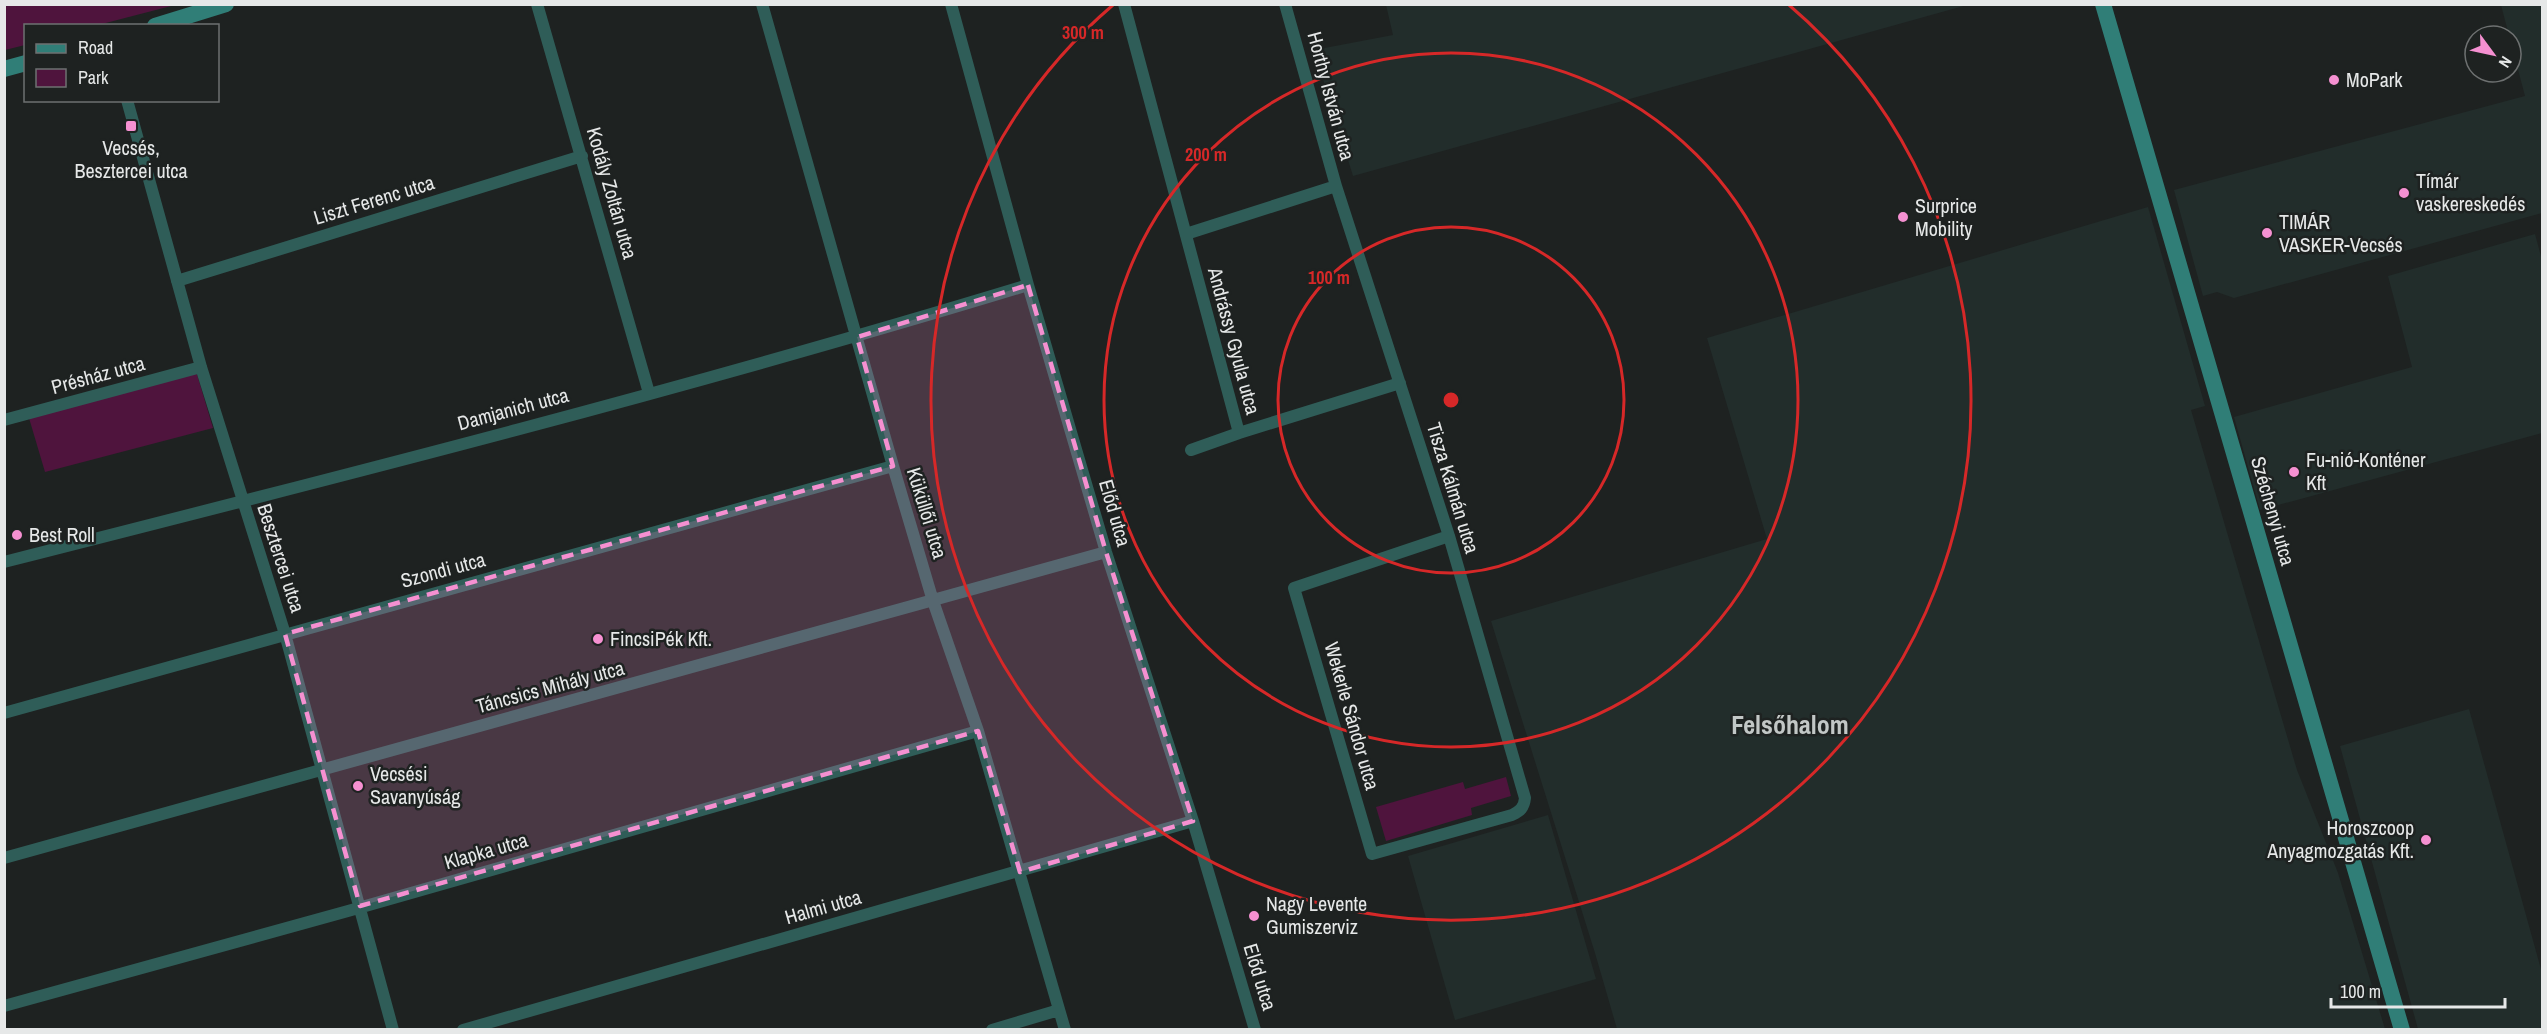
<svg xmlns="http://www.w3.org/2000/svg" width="2547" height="1034" font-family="'Archivo Narrow',sans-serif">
  <rect width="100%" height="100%" fill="#1e2221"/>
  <path fill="#222d2b" d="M 1386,5 L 1386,4 L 1967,5 L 1353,176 L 1314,50 L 1393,35 Z
    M 2501,5 L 2542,5 L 2542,213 L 2234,298 L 2217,292 L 2203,296 L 2174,190 L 2525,96 Z
    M 2148,207 L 2205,406 L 2191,410 L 2297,770 L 2338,873 L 2385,1029 L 1617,1029 L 1595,953 L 1491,621 L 1767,539 L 1707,338 Z
    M 2535,234 L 2542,260 L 2542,433 L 2260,510 L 2234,417 L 2412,367 L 2388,276 Z
    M 2469,709 L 2542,973 L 2542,1029 L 2418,1029 L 2340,746 Z
    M 1548,815 L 1596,979 L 1455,1020 L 1408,856 Z"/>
  <path fill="#4f143d" d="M 5,4 L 175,4 L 175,5 L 98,25 L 26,26 L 25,45 L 5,50 Z
    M 196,371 L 213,428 L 45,472 L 29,418 Z
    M 1506,777 L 1511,796 L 1471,808 L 1472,815 L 1386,841 L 1376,807 L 1463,782 L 1465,789 Z"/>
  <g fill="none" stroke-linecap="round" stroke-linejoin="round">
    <path stroke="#2f5d58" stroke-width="12" d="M 537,4 L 649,393
      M 762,4 L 893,466 L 933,601 L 978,731 L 1065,1030
      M 951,4 L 1028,285 L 1106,552 L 1193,821 L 1255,1030
      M 1124,4 L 1239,433 L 1400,383
      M 127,100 L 201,367 L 285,634 L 393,1030
      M 1336,186 L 1449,536 L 1525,798 C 1524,808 1520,811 1512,815 L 1372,854 L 1294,588 L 1449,536
      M 1186,234 L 1336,186 L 1285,4
      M 177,281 L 582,156
      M 4,420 L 201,367
      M 1191,450 L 1239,433
      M 4,562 C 347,475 690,388 1028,285
      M 4,713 L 893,466
      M 4,858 L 1106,552
      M 4,1006 L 348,911 L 978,731
      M 463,1030 L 1193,821
      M 992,1030 L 1059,1010"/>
    <path stroke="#307e77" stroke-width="16" d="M 2103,4 L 2402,1030
      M 155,26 L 226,4
      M 4,69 L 26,63"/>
  </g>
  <path fill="#f590d1" fill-opacity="0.2" stroke="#f590d1" stroke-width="4.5" stroke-dasharray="12 8" stroke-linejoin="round" d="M 1028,285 L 1106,552 L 1193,821 L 1020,872 L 978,731 L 360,906 L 285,634 L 893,466 L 857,337 Z"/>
  <g fill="none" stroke="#d62828" stroke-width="3">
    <circle cx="1451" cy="400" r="173"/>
    <circle cx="1451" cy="400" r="347"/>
    <path d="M1789 5A520 520 0 1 1 1113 5"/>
  </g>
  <g fill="#f590d1" stroke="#1e2221" stroke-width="2">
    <circle cx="2334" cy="80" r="6"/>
    <rect x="125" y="120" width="12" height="12" rx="3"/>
    <circle cx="2404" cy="193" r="6"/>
    <circle cx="1903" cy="217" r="6"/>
    <circle cx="2267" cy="233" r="6"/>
    <circle cx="2294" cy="472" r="6"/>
    <circle cx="17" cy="535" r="6"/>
    <circle cx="598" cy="639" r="6"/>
    <circle cx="358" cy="786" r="6"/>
    <circle cx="2426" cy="840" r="6"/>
    <circle cx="1254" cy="916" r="6"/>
  </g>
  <g text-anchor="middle" stroke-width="5" stroke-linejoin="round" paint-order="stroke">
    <g font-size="20" fill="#e6e8e8" stroke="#1e2221" text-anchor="start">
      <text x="2346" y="87">MoPark</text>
      <text x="131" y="155" text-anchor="middle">Vecsés,<tspan x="131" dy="23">Besztercei utca</tspan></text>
      <text x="2416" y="188">Tímár<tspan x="2416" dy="23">vaskereskedés</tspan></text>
      <text x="1915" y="213">Surprice<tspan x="1915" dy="23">Mobility</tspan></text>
      <text x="2279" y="229">TIMÁR<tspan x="2279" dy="23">VASKER-Vecsés</tspan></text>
      <text x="2306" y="467">Fu-nió-Konténer<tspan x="2306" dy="23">Kft</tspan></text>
      <text x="29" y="542">Best Roll</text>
      <text x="610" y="646">FincsiPék Kft.</text>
      <text x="370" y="781">Vecsési<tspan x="370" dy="23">Savanyúság</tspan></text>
      <text x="2414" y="835" text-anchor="end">Horoszcoop<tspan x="2414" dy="23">Anyagmozgatás Kft.</tspan></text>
      <text x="1266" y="911">Nagy Levente<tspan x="1266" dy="23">Gumiszerviz</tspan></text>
    </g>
    <g font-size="20" fill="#e6e8e8" stroke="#1e2221">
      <text transform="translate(1331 96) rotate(75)" y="7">Horthy István utca</text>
      <text transform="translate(612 193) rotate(74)" y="7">Kodály Zoltán utca</text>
      <text transform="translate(374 200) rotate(-17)" y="7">Liszt Ferenc utca</text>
      <text transform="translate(1234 341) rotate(75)" y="7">Andrássy Gyula utca</text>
      <text transform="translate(98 375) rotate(-15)" y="7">Présház utca</text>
      <text transform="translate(513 409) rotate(-15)" y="7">Damjanich utca</text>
      <text transform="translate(1453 488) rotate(73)" y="7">Tisza Kálmán utca</text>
      <text transform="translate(2273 511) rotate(74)" y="7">Széchenyi utca</text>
      <text transform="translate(927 513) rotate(73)" y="7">Küküllői utca</text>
      <text transform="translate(1115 513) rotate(74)" y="7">Előd utca</text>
      <text transform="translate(281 558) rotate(72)" y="7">Besztercei utca</text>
      <text transform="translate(443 570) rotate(-15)" y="7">Szondi utca</text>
      <text transform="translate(550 687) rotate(-15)" y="7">Táncsics Mihály utca</text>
      <text transform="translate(1352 716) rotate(74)" y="7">Wekerle Sándor utca</text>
      <text transform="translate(486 851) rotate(-16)" y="7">Klapka utca</text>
      <text transform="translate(823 907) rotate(-16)" y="7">Halmi utca</text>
      <text transform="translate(1260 977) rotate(73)" y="7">Előd utca</text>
    </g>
    <g font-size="26" font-weight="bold" fill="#c2c7c6" stroke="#1e2221">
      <text x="1790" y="734">Felsőhalom</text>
    </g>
  </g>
  <circle cx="1451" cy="400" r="9" fill="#d62828" stroke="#1e2221" stroke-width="3"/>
  <g font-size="18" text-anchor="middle" font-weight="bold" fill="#d62828" stroke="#1e2221" stroke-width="5" stroke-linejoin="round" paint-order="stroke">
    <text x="1083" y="39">300 m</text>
    <text x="1206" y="161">200 m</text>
    <text x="1329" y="284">100 m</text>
  </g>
  <rect width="2547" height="1034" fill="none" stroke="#e6e8e8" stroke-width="12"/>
  <rect x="24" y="24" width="195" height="78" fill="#1e2221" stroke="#6e7171" stroke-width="1.5"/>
  <rect x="36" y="44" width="30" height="9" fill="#307e77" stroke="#6e7171" stroke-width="1.5"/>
  <text x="78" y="54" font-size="18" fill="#e6e8e8">Road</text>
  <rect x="36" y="69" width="30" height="18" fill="#4f143d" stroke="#6e7171" stroke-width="1.5"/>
  <text x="78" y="84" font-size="18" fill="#e6e8e8">Park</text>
  <g transform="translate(2493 54) rotate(123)"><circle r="28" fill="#1e2221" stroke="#6e7171" stroke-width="1.5"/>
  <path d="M0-4.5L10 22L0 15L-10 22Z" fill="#f590d1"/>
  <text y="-9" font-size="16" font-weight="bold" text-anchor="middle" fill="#e6e8e8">N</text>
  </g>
  <path d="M2331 998v9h174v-9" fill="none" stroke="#e6e8e8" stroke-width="3"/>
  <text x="2340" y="998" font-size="18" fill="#e6e8e8" stroke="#1e2221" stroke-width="4.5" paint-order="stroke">100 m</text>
</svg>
